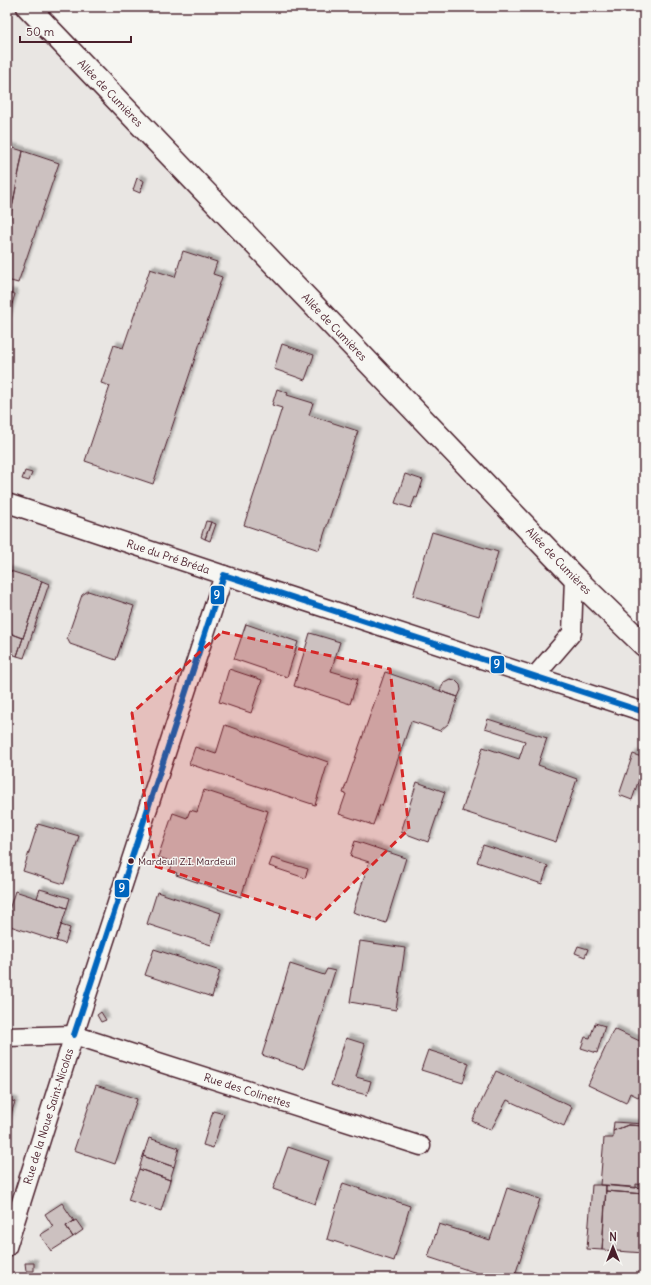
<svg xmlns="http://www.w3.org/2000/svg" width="651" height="1285" font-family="Delius,sans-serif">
  <defs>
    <filter id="shadow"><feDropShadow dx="3.5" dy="-3.5" stdDeviation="1" flood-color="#0004"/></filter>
  </defs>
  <rect width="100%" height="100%" fill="#f6f6f2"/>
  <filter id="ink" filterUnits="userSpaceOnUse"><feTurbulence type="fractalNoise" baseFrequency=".025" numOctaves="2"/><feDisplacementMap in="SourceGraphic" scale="8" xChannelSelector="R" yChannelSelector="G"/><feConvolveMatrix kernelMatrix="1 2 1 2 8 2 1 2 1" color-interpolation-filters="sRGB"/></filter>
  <g filter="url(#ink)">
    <path fill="#e9e6e3" d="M 7,7 L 13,7 L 479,497 L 644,659 L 644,1278 L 7,1278 Z"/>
    <path fill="#ccc1c0" stroke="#4a1f2b" filter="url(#shadow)" d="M 7,146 L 23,151 L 7,234 Z
      M 23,151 L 59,163 L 18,283 L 7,280 L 7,234 Z
      M 137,178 L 144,181 L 140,193 L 133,190 Z
      M 183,251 L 217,262 L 213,274 L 222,277 L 153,484 L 85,461 L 110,386 L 101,383 L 114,345 L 123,348 L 150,269 L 175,277 Z
      M 7,292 L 15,294 L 7,321 Z
      M 282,344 L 314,355 L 305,380 L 274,369 Z
      M 277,389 L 288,393 L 287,395 L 313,403 L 309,415 L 358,431 L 319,550 L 244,525 L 282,408 L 272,405 Z
      M 25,471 L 32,473 L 29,481 L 22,479 Z
      M 405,474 L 423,480 L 417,498 L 415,497 L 411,508 L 395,503 Z
      M 206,521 L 211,522 L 205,539 L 201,537 Z
      M 211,522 L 216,524 L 210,541 L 205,539 Z
      M 432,532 L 498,552 L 479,616 L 413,596 Z
      M 7,570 L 42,581 L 23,638 L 7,632 Z
      M 42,581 L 49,584 L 24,658 L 17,656 Z
      M 88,591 L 134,606 L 116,660 L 70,644 L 67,638 L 82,595 Z
      M 246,624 L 298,642 L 287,677 L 234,659 Z
      M 7,632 L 23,638 L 17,656 L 7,652 Z
      M 310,633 L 340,642 L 331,671 L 358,679 L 350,704 L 294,686 Z
      M 229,669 L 262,680 L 251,713 L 219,702 Z
      M 385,672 L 458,697 L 449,723 L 440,731 L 411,721 L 382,806 L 380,805 L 373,825 L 339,814 L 346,794 L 343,793 Z
      M 450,679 L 455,680 L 460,685 L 461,690 L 458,697 L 440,691 L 444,682 Z
      M 488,719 L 547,738 L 538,765 L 577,779 L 556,842 L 462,811 L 483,747 L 519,759 L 525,741 L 485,728 Z
      M 225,725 L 328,762 L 315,805 L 189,764 L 195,747 L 216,754 Z
      M 633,754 L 644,758 L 644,780 L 639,779 L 632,800 L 619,795 Z
      M 417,782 L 445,792 L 428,842 L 401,832 Z
      M 204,790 L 268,811 L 241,897 L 176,875 L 177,873 L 170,871 L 173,862 L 158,857 L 173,813 L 187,818 L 190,810 L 197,812 Z
      M 38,824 L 79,836 L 64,884 L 23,871 Z
      M 355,841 L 406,858 L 386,923 L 353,912 L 369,862 L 350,856 Z
      M 483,845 L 548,866 L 542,884 L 477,862 Z
      M 272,858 L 308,869 L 305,878 L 269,866 Z
      M 40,889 L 70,898 L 67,908 L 37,898 Z
      M 15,891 L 67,908 L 56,941 L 7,925 L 7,916 Z
      M 157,892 L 221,913 L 211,945 L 147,924 Z
      M 61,925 L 70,928 L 65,944 L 56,941 Z
      M 360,941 L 405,948 L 396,1010 L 350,1002 Z
      M 578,946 L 588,949 L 585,957 L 575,953 Z
      M 154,949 L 220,971 L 212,997 L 145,975 Z
      M 290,964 L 324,975 L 327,969 L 335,971 L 304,1069 L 262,1055 Z
      M 101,1012 L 106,1020 L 101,1022 L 97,1015 Z
      M 595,1023 L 605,1026 L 597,1053 L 581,1048 L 585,1037 L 590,1038 Z
      M 614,1029 L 644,1043 L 644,1100 L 630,1093 L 626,1103 L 588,1085 Z
      M 346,1038 L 365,1044 L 356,1077 L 371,1081 L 367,1095 L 351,1091 L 350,1092 L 331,1085 Z
      M 428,1050 L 469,1063 L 463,1083 L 421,1070 Z
      M 496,1071 L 572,1107 L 564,1126 L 507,1100 L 491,1130 L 472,1121 Z
      M 96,1085 L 137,1099 L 115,1164 L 74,1150 Z
      M 7,1099 L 15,1102 L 7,1125 Z
      M 213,1111 L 224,1114 L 213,1148 L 203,1145 Z
      M 614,1122 L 644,1124 L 644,1126 L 628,1125 L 613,1131 Z
      M 628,1125 L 644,1126 L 644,1185 L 636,1184 L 636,1188 L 600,1185 L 604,1138 L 613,1138 L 613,1131 Z
      M 149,1138 L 179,1148 L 174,1167 L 143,1156 Z
      M 288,1147 L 329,1161 L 315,1204 L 273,1189 Z
      M 143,1156 L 174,1167 L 170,1180 L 139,1169 Z
      M 139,1169 L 170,1180 L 161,1211 L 128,1200 Z
      M 343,1183 L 410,1206 L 394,1261 L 327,1239 Z
      M 592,1185 L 606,1185 L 602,1250 L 587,1249 Z
      M 606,1185 L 644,1188 L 644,1194 L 606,1191 Z
      M 507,1188 L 540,1199 L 514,1278 L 492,1278 L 428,1257 L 439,1224 L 490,1240 Z
      M 606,1191 L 644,1194 L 644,1253 L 602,1250 Z
      M 62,1203 L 74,1221 L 66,1226 L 73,1237 L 51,1251 L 40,1235 L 53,1227 L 45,1214 Z
      M 76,1220 L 83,1230 L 73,1237 L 66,1226 Z
      M 25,1263 L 34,1263 L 34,1271 L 26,1271 Z"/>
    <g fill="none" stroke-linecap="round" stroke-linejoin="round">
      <defs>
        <g id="street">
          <path id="s1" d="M 7,503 L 224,575 L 644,712"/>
          <path d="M 535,676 L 572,633 L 574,577"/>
          <path id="s2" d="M 7,1037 L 74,1035 L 421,1146"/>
          <path id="s3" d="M 7,1247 L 74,1035 L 224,575"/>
        </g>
        <g id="secondary">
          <path id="s4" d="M 28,7 L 574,577 L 644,645"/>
        </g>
      </defs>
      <use href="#street" stroke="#4a1f2b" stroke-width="21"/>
      <use href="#secondary" stroke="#4a1f2b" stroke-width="25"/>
      <use href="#street" stroke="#f6f6f2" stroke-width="18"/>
      <use href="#secondary" stroke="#f6f6f2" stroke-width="22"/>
      <defs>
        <path id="bus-1" d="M 74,1035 L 224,575 L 644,712"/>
      </defs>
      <use href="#bus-1" stroke="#f6f6f2" stroke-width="9"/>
      <use href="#bus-1" stroke="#0065bd" stroke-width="6"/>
    </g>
  </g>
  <path fill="#d62828" fill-opacity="0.2" stroke="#d62828" stroke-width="3" stroke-dasharray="8 5" stroke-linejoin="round" d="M 222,632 L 390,669 L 409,829 L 316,919 L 155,866 L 132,713 Z"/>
  <circle fill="#4a1f2b" stroke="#f6f6f2" stroke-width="1.5" cx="131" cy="861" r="3.5"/>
  <g text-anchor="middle" stroke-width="3" stroke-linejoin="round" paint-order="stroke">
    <g font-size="10" fill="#4a1f2b" stroke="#f6f6f2" text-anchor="start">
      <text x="138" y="865">Mardeuil Z.I. Mardeuil</text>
    </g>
    <g font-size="11" fill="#4a1f2b" stroke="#f6f6f2">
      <text dy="4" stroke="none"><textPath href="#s4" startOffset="119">Allée de Cumières</textPath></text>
      <text dy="4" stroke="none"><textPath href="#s4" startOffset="443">Allée de Cumières</textPath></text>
      <text dy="4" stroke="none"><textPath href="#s1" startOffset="170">Rue du Pré Bréda</textPath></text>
      <text dy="4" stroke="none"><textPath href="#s4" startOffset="767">Allée de Cumières</textPath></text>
      <text dy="4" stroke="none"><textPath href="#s2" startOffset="249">Rue des Colinettes</textPath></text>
      <text dy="4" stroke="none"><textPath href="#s3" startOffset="137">Rue de la Noue Saint-Nicolas</textPath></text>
    </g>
  </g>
  <g stroke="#f6f6f2" stroke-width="1.5">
    <rect x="210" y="585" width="15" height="20" rx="4" fill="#0065bd"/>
    <rect x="490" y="655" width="15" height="19" rx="4" fill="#0065bd"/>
    <rect x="114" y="879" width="16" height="19" rx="4" fill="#0065bd"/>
  </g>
  <g font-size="11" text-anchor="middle" font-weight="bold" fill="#fff">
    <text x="217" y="599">9</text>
    <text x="497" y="668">9</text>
    <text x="122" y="892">9</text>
  </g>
  <rect width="651" height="1285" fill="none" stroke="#f6f6f2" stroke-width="24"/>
  <rect x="12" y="12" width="627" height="1261" fill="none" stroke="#4a1f2b" stroke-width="1.5" filter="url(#ink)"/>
  <g transform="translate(613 1247)" stroke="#f6f6f2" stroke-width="3" paint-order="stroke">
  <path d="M0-3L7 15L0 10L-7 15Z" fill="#4a1f2b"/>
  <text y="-6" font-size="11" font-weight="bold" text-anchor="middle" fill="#4a1f2b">N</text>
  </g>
  <path d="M20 36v6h111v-6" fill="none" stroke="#4a1f2b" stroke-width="2"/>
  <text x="26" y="36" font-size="12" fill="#4a1f2b" stroke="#f6f6f2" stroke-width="3" paint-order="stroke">50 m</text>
</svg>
